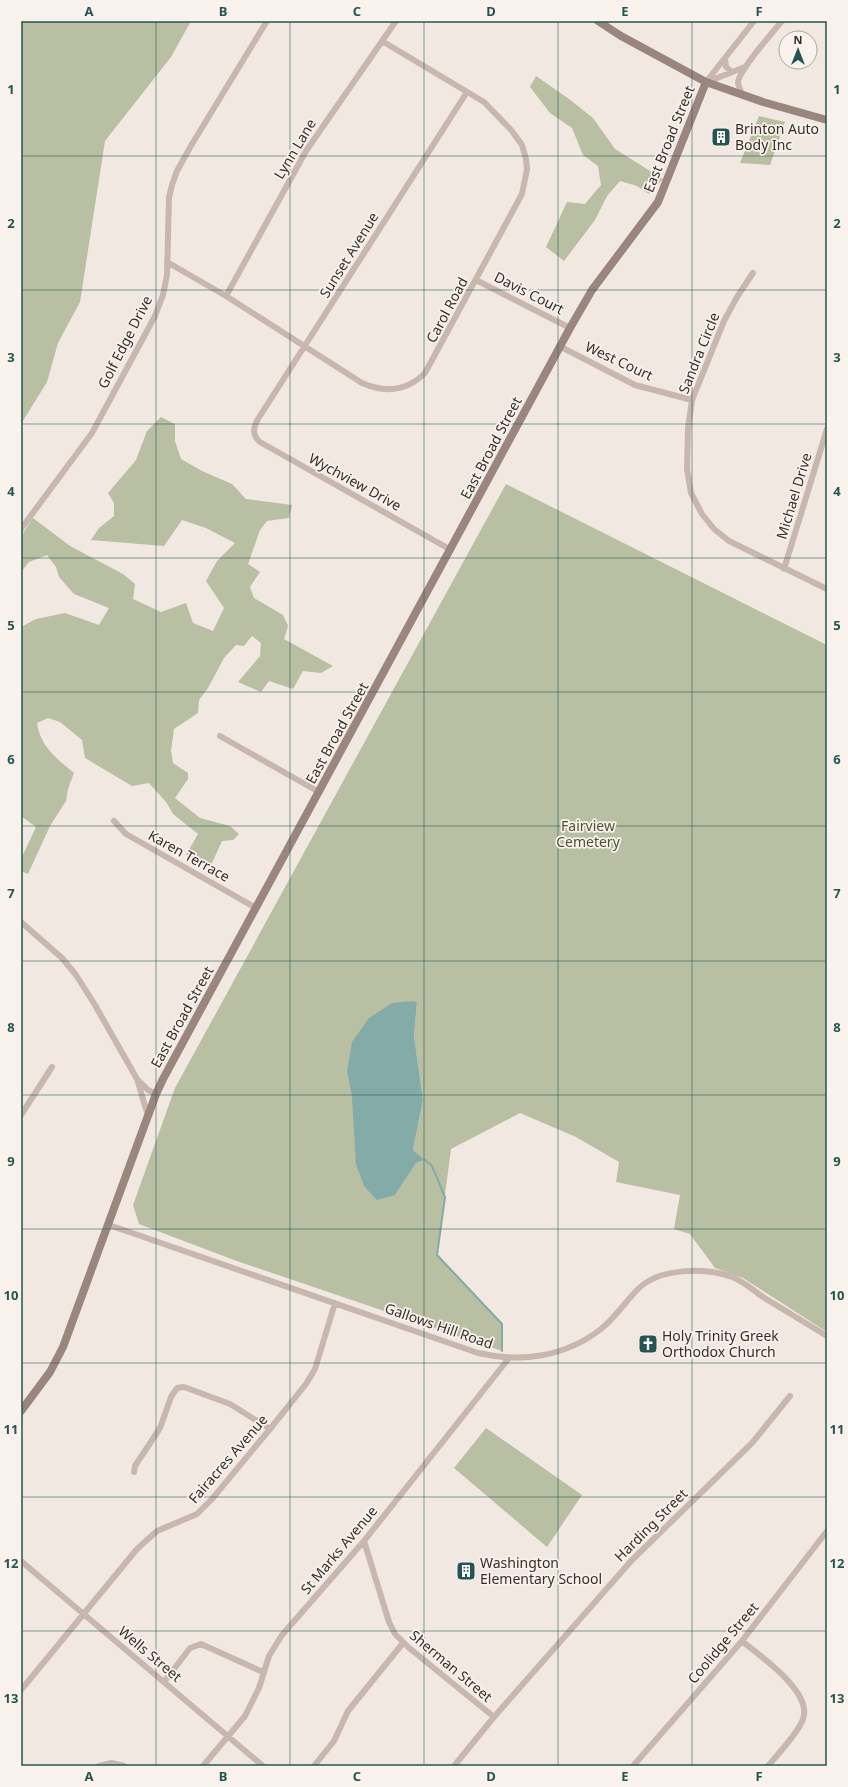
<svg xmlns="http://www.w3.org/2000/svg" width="848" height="1787" font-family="'Noto Sans',sans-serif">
  <rect width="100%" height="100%" fill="#f1e8e1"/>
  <path fill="#b8bfa2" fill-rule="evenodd" d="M 21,21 L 191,21 L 171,57 L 105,141 L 80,302 L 58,343 L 47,382 L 21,424 Z
    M 536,76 L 569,99 L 593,118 L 615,149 L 663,179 L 649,194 L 637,186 L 620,181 L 607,196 L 595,220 L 564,261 L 546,247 L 567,202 L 585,204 L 601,185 L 598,166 L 583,155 L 572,128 L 550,113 L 530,87 Z
    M 759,116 L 785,122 L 770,165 L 740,163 Z
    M 161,417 L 175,424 L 175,441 L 181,459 L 202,471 L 232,484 L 246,499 L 292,505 L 289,518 L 267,521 L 260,530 L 248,564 L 260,572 L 250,587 L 254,598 L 283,615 L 288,626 L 284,639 L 333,666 L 321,673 L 303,671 L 293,689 L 269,681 L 261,692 L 238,682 L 260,656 L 261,643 L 252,636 L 244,646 L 236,645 L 224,658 L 208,688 L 199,700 L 198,713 L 174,729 L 171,751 L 173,763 L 188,773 L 188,779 L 175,798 L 200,818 L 230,826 L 239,834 L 233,840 L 222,841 L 211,865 L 186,855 L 198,834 L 173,814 L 166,802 L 149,783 L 132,786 L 85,758 L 82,740 L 60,722 L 48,718 L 37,723 C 40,746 57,759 74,773 L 68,789 L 66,801 L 50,826 L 28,874 L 21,871 L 21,859 L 36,827 L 21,816 L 21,627 L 36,619 L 65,613 L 99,625 L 109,608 L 74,594 L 59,577 L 56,567 L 47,555 L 29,562 L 21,572 L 21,536 L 33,518 L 70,546 L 123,574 L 135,584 L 133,599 L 161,612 L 186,603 L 193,623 L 213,631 L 224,608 L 206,581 L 217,561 L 235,543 L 206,528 L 182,520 L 164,546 L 91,540 L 99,528 L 114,516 L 114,503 L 108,493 L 136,460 L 147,431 Z
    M 506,484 L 827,645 L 827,1332 L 743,1278 L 715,1268 L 690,1234 L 674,1229 L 680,1195 L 616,1182 L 619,1162 L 576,1137 L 520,1113 L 451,1149 L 437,1255 L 502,1324 L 502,1351 L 234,1260 L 139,1224 L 133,1205 L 175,1088 ZM 413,1001 L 417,1002 L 414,1036 L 423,1100 L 413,1150 L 425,1160 L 416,1163 L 395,1195 L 352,1098 L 347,1072 L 408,1002 Z
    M 486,1428 L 582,1495 L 547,1547 L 454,1468 Z"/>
  <path fill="#83aba8" d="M 413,1001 L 417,1002 L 414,1036 L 423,1100 L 413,1150 L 425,1160 L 416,1163 L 395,1195 L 377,1200 L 364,1186 L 356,1164 L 352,1098 L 347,1072 L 352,1042 L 369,1018 L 392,1003 Z"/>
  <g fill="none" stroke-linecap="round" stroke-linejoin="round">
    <path stroke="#83aba8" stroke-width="2" d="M 425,1160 L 432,1166 L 445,1197 L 437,1255 L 502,1324 L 502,1351"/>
    <path stroke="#c8b7ae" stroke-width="6" d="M 725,58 L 726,67 L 732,72
      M 706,82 L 754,21
      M 707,82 L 745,67
      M 742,95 C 741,91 739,87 738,83 C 738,71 773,32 782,21
      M 167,262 L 226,296 L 362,383 C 385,393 407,391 425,373 L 522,194 L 527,169 L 526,159 L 522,145 L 512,131 L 484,102 L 382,41
      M 753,273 L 737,297 L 724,321 L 692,400 L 688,428 L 687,469 L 691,493 L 702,514 L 714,529 L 729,541 L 827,589
      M 476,280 L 570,328
      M 226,296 L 306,151 L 396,21
      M 561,347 L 635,385 L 692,400
      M 21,529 L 92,433 L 155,316 L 163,295 L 167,275 L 169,197 L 172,185 L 177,171 L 192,144 L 267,21
      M 451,550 L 260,442 C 252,435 253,428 258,419 L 467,92
      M 784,569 L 827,429
      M 220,736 L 319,792
      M 114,821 L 126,834 L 256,908
      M 21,922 L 62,958 L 76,975 L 95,1005 L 137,1079 L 148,1090 L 156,1094
      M 137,1079 L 148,1116
      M 21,1115 L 52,1067
      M 109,1225 L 478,1353 C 521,1363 565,1357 601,1329 C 615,1318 625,1302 638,1289 C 659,1268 705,1267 732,1277 C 743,1281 753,1290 763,1297 C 784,1310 806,1323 827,1336
      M 134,1472 L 135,1466 L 160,1428 L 171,1397 L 177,1388 L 184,1387 L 230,1404 L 270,1429
      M 364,1541 L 389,1622 L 395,1634 L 408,1647 L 494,1717
      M 21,1561 L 263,1766
      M 742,1641 C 760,1656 813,1692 803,1719 C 799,1732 778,1754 768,1766
      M 164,1682 L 190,1648 L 201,1644 L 263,1672
      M 21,1690 L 137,1549 L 157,1531 L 197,1514 L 212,1499 L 270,1429 L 306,1384 L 315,1369 L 335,1303
      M 99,1766 L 112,1763 L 124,1766
      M 203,1766 L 245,1716 L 259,1688 L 269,1656 L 282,1635 L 364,1541 L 509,1358
      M 314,1766 L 334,1741 L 348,1711 L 403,1643
      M 454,1766 L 494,1717 L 632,1560 L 752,1443 L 790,1396
      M 633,1766 L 742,1641 L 827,1531"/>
    <path stroke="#9b867f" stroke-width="8" d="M 598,21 L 621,36 L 706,82 L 763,102 L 827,120
      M 21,1411 L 50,1372 L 63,1347 L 156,1094 L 163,1079 L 570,328 L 592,290 L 658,202 L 706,82"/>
  </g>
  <path fill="none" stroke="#255552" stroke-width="1" stroke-opacity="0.55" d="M 156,21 L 156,1766M 290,21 L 290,1766M 424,21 L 424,1766M 558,21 L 558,1766M 692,21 L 692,1766M 21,156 L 827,156M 21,290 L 827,290M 21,424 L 827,424M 21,558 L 827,558M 21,692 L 827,692M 21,826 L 827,826M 21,961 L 827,961M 21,1095 L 827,1095M 21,1229 L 827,1229M 21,1363 L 827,1363M 21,1497 L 827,1497M 21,1631 L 827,1631"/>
  <defs>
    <symbol id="building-square" viewBox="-11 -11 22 22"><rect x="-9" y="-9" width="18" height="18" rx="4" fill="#255552" stroke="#f9f2ed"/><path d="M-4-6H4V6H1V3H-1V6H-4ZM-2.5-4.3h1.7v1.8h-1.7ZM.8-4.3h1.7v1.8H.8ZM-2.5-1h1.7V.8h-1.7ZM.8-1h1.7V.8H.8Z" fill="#fff"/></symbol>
    <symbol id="church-square" viewBox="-11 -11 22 22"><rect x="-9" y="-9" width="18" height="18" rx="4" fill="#255552" stroke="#f9f2ed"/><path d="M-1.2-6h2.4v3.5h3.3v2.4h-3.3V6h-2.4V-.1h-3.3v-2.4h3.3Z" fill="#fff"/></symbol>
  </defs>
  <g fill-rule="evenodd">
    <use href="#building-square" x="710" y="126" width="22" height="22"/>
    <use href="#church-square" x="637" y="1333" width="22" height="22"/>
    <use href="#building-square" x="455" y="1560" width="22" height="22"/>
  </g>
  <g text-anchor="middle" stroke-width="3.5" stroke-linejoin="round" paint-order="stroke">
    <g font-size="14" fill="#372e2b" stroke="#f9f2ed" text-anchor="start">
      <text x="735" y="134">Brinton Auto<tspan x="735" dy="16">Body Inc</tspan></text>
      <text x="662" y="1341">Holy Trinity Greek<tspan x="662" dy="16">Orthodox Church</tspan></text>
      <text x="480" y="1568">Washington<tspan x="480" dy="16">Elementary School</tspan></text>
    </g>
    <g font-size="14" fill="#372e2b" stroke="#f9f2ed">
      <text transform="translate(669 139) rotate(-68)" y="5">East Broad Street</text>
      <text transform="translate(295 149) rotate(-59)" y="5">Lynn Lane</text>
      <text transform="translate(349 255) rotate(-58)" y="5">Sunset Avenue</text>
      <text transform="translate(529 293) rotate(27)" y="5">Davis Court</text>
      <text transform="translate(447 310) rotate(-62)" y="5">Carol Road</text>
      <text transform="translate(125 342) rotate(-63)" y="5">Golf Edge Drive</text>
      <text transform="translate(699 353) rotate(-68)" y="5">Sandra Circle</text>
      <text transform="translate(619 361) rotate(25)" y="5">West Court</text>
      <text transform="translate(491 448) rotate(-62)" y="5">East Broad Street</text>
      <text transform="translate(355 482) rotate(29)" y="5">Wychview Drive</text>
      <text transform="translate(794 496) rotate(-73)" y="5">Michael Drive</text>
      <text transform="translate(337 733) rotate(-61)" y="5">East Broad Street</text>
      <text transform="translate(189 856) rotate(29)" y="5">Karen Terrace</text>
      <text transform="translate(182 1017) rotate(-61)" y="5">East Broad Street</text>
      <text transform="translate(439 1326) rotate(19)" y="5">Gallows Hill Road</text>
      <text transform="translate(228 1459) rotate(-49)" y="5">Fairacres Avenue</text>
      <text transform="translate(651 1525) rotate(-45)" y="5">Harding Street</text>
      <text transform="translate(339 1550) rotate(-50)" y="5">St Marks Avenue</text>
      <text transform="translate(723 1643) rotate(-50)" y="5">Coolidge Street</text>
      <text transform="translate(150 1654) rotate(40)" y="5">Wells Street</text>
      <text transform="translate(451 1666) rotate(40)" y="5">Sherman Street</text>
    </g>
    <g font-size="14" fill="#4b5332" stroke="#f9f2ed">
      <text x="588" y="831">Fairview<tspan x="588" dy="16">Cemetery</tspan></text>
    </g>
  </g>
  <rect width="848" height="1787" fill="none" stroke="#f9f2ed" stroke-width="44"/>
  <g transform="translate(798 50)"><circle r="19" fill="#f9f2ed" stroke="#aba49f"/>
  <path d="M0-3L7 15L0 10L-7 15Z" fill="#255552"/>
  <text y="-6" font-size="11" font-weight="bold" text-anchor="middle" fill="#372e2b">N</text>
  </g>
  <rect x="22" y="22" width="804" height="1743" fill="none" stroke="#255552" stroke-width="1.5"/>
  <g font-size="13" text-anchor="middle" font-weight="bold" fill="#255552">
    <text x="89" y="16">A</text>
    <text x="223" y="16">B</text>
    <text x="357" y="16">C</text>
    <text x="491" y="16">D</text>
    <text x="625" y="16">E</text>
    <text x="759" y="16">F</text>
    <text x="11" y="94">1</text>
    <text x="837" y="94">1</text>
    <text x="11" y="228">2</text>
    <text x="837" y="228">2</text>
    <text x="11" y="362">3</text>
    <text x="837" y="362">3</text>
    <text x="11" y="496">4</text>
    <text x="837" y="496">4</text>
    <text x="11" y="630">5</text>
    <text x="837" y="630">5</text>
    <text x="11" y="764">6</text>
    <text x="837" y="764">6</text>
    <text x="11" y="898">7</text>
    <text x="837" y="898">7</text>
    <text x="11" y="1032">8</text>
    <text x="837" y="1032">8</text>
    <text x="11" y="1166">9</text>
    <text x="837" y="1166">9</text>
    <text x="11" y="1300">10</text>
    <text x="837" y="1300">10</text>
    <text x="11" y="1434">11</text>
    <text x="837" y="1434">11</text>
    <text x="11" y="1568">12</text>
    <text x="837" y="1568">12</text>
    <text x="11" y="1703">13</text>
    <text x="837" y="1703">13</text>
    <text x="89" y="1781">A</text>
    <text x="223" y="1781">B</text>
    <text x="357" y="1781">C</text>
    <text x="491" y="1781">D</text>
    <text x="625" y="1781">E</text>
    <text x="759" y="1781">F</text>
  </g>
</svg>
